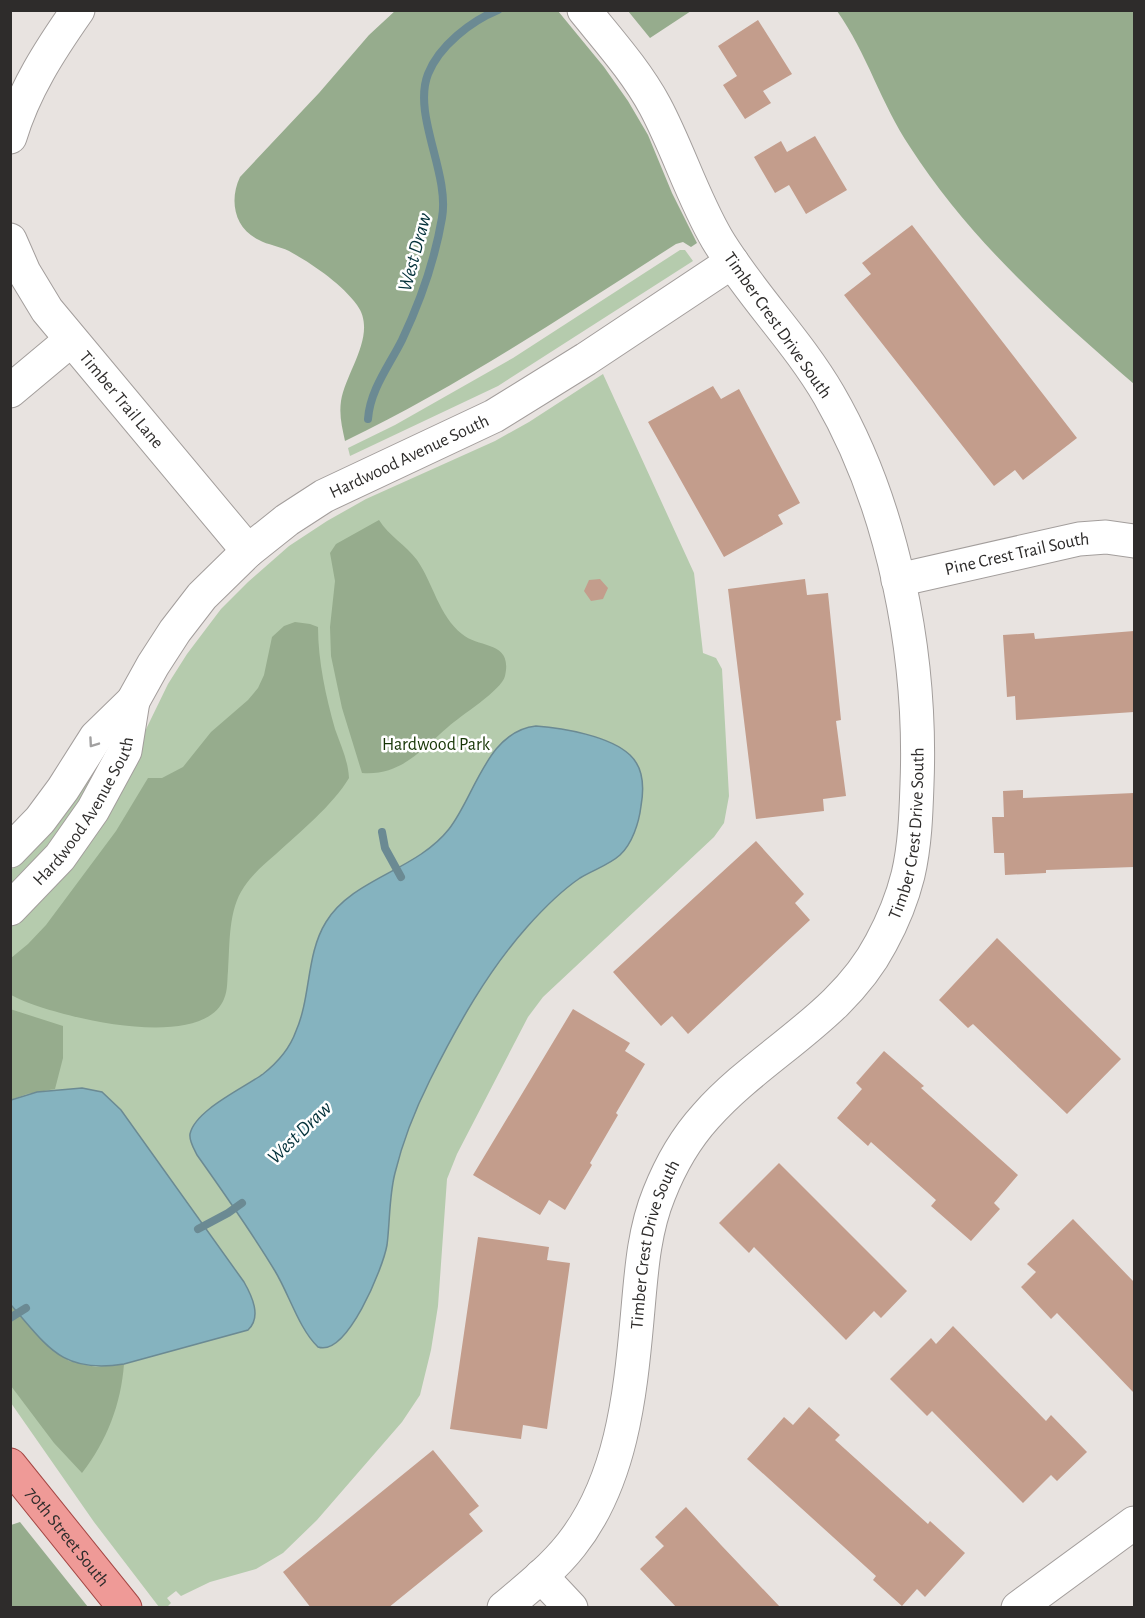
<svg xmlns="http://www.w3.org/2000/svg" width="1145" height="1618" font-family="'Alegreya Sans',sans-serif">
  <rect width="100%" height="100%" fill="#e8e3e0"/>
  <path fill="#b5cbad" d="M 680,250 L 685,250 L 693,261 L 498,386 L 350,456 L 348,448 L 395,425 L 513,358 Z
    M 603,374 L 694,573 L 703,653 L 716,658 L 722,669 L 729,796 L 724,823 L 714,837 L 543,997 L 528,1017 L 457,1154 L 447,1179 L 438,1306 L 431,1350 L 420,1395 L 402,1422 L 317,1520 L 283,1553 L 256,1569 L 210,1582 L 181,1596 L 176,1591 L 167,1598 L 171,1603 L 166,1608 L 159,1607 L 94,1522 L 11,1403 L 11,926 L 22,915 L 132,758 L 168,684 L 187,654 L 221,609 L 248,582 L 289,546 L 327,521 L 366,499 L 495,441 L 529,422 Z
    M 106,746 L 113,749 L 84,802 L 11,891 L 11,870 L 33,846 Z"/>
  <path fill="#96ac8d" d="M 396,10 L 558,11 L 604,67 L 628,101 L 648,135 L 672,193 L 697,243 L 691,247 L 683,242 L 676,244 C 568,313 461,385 345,441 C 342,427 339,415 341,401 C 346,371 378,334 357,305 C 342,284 311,263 289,251 C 279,246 268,245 259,240 C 234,228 229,200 240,177 L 319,93 L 369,35 Z
    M 628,11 L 691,11 L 650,38 Z
    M 837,11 L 1134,11 L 1134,384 C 1052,313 969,239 910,147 C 881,104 867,53 837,11 Z
    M 379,520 C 389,536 406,545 417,560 C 433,583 439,616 462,634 C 479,649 513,640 505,676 C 502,690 460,716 448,727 C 421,750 401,776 362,773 L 342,708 L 331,656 L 330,627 L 335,581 L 330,553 L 336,544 Z
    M 295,622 L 310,624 L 318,627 C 318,661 326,697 335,729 C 341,746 348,760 349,778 C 333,805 299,833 276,854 C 264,864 253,874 244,887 C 228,910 230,944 228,971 C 227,980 228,990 224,999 C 202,1054 50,1016 11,995 L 11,958 L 28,944 L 46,925 L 116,831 L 148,778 L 162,778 L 183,767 L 211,732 L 248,700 L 258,688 L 264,675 L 272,637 L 284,626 Z
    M 10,1009 L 63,1026 L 63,1058 L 55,1089 L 27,1094 L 11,1100 Z
    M 10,1305 L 69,1361 L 96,1367 L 124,1364 C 121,1404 107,1441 82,1473 L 54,1443 L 11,1386 Z
    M 20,1522 L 88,1607 L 11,1607 L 11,1525 Z"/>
  <path fill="#85b3bf" stroke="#6b8a93" stroke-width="1.5" d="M 536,726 C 563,728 610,736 630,755 C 644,768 644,789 641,806 C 639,823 632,844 620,855 C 609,865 593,870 580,878 C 561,891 543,909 527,927 C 487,972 457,1026 430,1080 C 415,1110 403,1140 395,1173 C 389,1196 390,1222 387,1245 C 383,1268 347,1357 318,1347 C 299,1329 289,1294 275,1271 C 251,1231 224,1193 197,1155 C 194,1149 189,1141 190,1134 C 195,1110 244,1088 263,1074 C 277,1063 290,1048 296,1031 C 311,997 306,954 326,922 C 353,878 416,871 449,829 C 475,796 487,731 536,726 Z
    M 82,1088 L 102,1092 L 121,1110 L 244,1282 C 252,1296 262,1317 248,1330 L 124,1364 C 62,1374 48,1347 11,1305 L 11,1100 L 37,1092 Z"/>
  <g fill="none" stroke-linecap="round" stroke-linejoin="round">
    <path stroke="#6b8a93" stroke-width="8" d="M 368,419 C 370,390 389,366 402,340 C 420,302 435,259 442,218 C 450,173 412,115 428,74 C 439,46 471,21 498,10
      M 382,832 L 385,848 L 401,877
      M 198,1229 L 228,1213 L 242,1203
      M 10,1318 L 26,1308"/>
  </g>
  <path fill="#c39d8c" d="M 758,20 L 792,74 L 763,91 L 771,103 L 745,119 L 723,85 L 737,76 L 718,46 Z
    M 815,136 L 847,190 L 806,214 L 789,185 L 775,193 L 754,157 L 781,141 L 787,152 Z
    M 912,225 L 1077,438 L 1023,480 L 1015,470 L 994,486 L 844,295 L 871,274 L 862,263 Z
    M 713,386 L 721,399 L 739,389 L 800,503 L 778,515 L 783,524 L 724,557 L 648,422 Z
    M 600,579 L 608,588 L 603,599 L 591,601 L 584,591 L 589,580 Z
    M 805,579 L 807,595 L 828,593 L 841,720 L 836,721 L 846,796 L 823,799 L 824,811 L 756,819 L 728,589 Z
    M 1134,631 L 1134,712 L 1016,720 L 1015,696 L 1007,697 L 1003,635 L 1034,633 L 1035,639 Z
    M 1023,790 L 1023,798 L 1134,793 L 1134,867 L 1046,870 L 1046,873 L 1005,875 L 1004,853 L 994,853 L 992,817 L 1004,817 L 1003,791 Z
    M 756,841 L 804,894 L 795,903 L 810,920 L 688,1034 L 672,1016 L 661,1026 L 613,972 Z
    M 997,938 L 1121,1059 L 1067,1114 L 973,1024 L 968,1028 L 939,1000 Z
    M 573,1009 L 630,1043 L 625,1051 L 645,1064 L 616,1113 L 618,1115 L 590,1163 L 592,1165 L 565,1210 L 549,1200 L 540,1215 L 473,1175 Z
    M 884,1051 L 924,1086 L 921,1088 L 1018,1175 L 994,1203 L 1000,1209 L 971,1241 L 931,1206 L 936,1200 L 871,1142 L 868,1146 L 837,1118 L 862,1089 L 856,1083 Z
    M 779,1163 L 907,1291 L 881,1318 L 874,1311 L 846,1340 L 754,1247 L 749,1253 L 719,1223 Z
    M 1073,1219 L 1134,1282 L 1134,1393 L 1057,1313 L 1051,1319 L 1021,1287 L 1036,1272 L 1027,1264 Z
    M 478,1237 L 549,1247 L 547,1260 L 570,1263 L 547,1429 L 523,1425 L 521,1439 L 450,1429 Z
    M 953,1326 L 1046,1421 L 1051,1415 L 1087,1452 L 1057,1481 L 1051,1475 L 1023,1503 L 932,1411 L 927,1416 L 890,1379 L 931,1338 L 936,1344 Z
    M 809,1407 L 840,1435 L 835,1440 L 928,1524 L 930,1521 L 965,1553 L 925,1597 L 917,1589 L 902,1606 L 873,1580 L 876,1576 L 747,1459 L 784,1417 L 793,1425 Z
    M 433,1450 L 479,1506 L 469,1514 L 483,1531 L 388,1608 L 311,1608 L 283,1572 Z
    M 686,1507 L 721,1545 L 781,1608 L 677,1608 L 640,1569 L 664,1546 L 655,1537 Z"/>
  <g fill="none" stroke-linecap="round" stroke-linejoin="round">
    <defs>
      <g id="minor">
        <path d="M 10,137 C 24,90 50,50 78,10"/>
        <path id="s1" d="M 10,240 L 24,272 L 47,310 L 248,551"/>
        <path d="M 10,391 L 71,340"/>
        <path id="s2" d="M 898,580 L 1079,539 L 1106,537 L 1134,541"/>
        <path id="s3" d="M 10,851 L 40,820 L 63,789 L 96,737 L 133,701 L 153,665 L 175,631 L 202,596 L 248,551 L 287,520 L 324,496 L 494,416 L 586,359 L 732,262"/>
        <path id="s4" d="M 10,909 L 60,857 L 93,810 L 125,751 L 133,701"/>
        <path d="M 541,1576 L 571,1608"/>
        <path id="s5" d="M 504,1608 C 528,1588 552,1569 571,1545 C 621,1482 630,1397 637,1320 C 641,1277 643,1233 659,1194 C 670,1166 686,1138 706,1116 C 761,1054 842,1018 881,943 C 893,921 902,899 908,875 C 915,845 916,814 917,784 C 922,656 894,507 829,395 C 797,340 750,294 717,239 C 692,196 678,149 655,106 C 636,71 609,41 584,10"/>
        <path d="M 1018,1608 L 1134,1523"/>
      </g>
      <g id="major">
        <path id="s6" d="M 10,1465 L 125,1608"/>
      </g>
    </defs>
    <use href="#minor" stroke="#a39e9c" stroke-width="35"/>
    <use href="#major" stroke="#a44744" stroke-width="35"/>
    <use href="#minor" stroke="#fff" stroke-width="33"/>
    <use href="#major" stroke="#ef9a97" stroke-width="33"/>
  </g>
  <defs><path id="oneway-chevron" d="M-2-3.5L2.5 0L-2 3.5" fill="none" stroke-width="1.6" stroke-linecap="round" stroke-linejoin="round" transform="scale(1.5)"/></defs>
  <use stroke="#a1a0a0" href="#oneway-chevron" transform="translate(93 743) rotate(125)"/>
  <g text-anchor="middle" stroke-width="5" stroke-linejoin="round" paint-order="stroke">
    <g font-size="18" fill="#2e2c2b" stroke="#fff">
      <text transform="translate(778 325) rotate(55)" y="6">Timber Crest Drive South</text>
      <text dy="6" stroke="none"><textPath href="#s1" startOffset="196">Timber Trail Lane</textPath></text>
      <text dy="6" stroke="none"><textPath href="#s3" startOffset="573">Hardwood Avenue South</textPath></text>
      <text dy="6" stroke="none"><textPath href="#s2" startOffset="122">Pine Crest Trail South</textPath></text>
      <text dy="6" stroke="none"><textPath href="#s4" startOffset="124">Hardwood Avenue South</textPath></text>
      <text dy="6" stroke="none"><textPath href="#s5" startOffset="912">Timber Crest Drive South</textPath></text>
      <text dy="6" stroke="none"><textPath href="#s5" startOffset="408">Timber Crest Drive South</textPath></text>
      <text dy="6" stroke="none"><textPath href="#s6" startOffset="92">70th Street South</textPath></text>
    </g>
    <g font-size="18" fill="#173606" stroke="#fff">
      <text x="436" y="750">Hardwood Park</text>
    </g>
    <g font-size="20" font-style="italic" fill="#023039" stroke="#fff">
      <text transform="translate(414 252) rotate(-75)" y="7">West Draw</text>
      <text transform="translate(299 1132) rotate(-44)" y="7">West Draw</text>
    </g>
  </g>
  <rect width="1145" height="1618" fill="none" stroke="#2e2c2b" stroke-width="24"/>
</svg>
